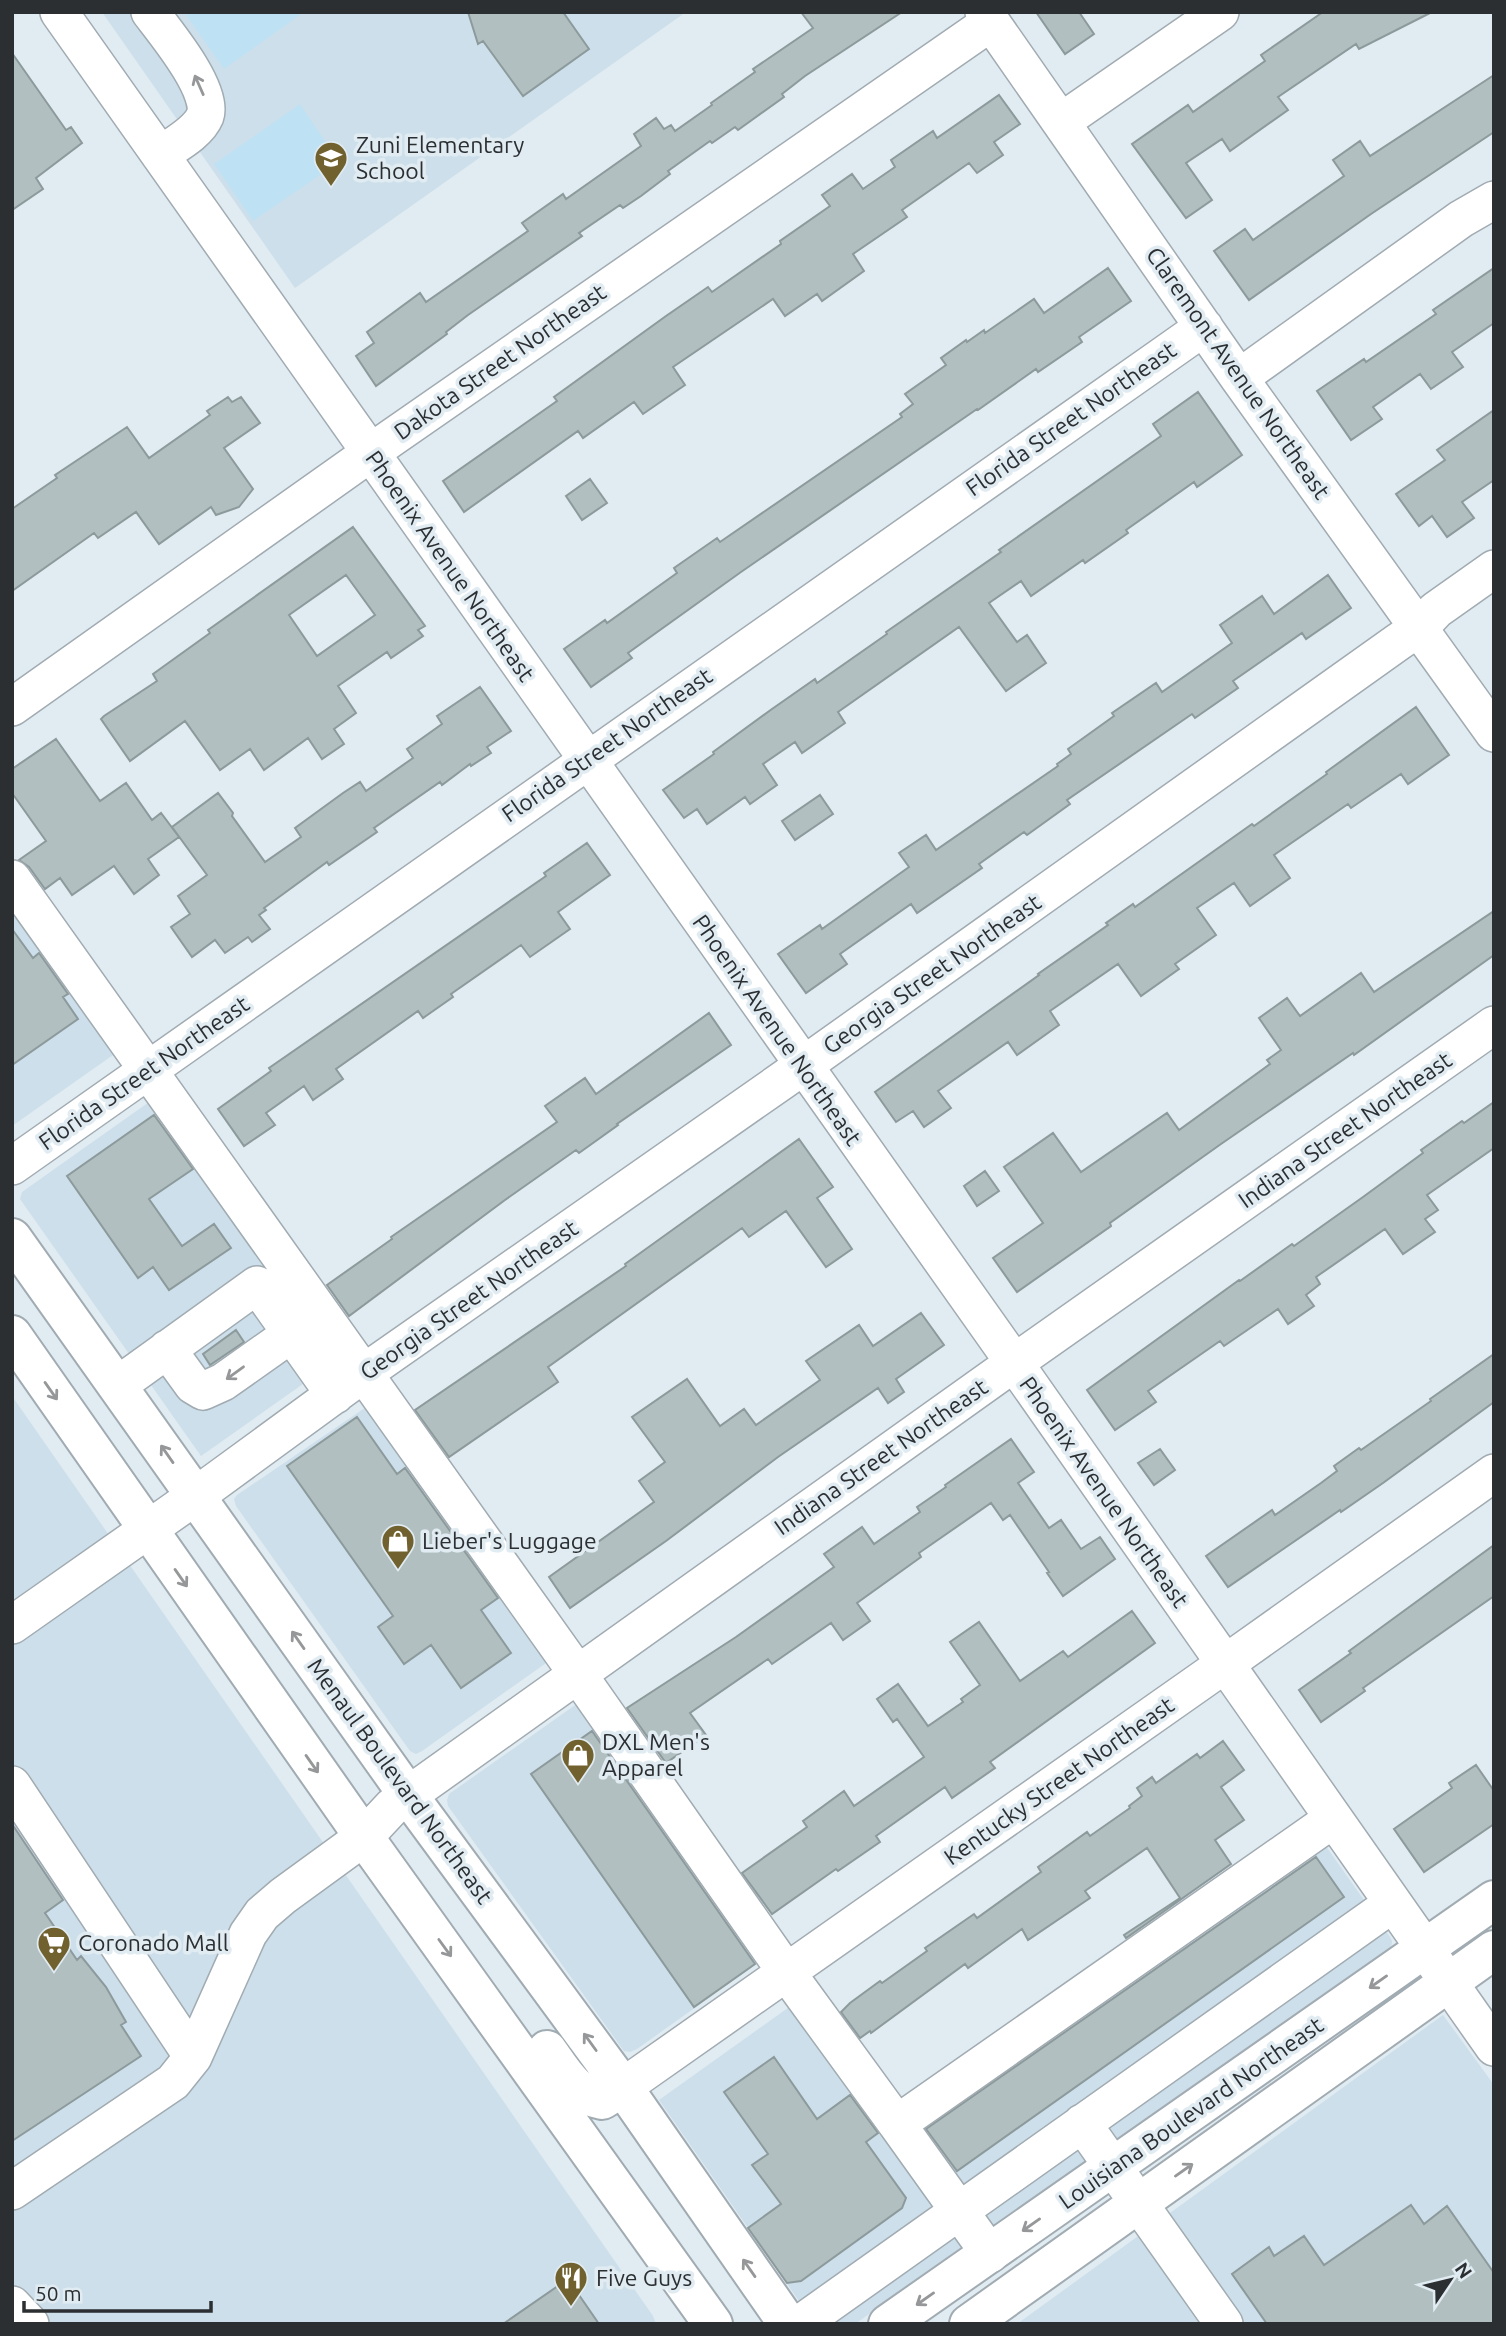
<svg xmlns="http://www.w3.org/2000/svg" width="1506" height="2336" font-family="Ubuntu,sans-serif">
  <rect width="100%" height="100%" fill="#e0ebf2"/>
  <path fill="#cddfea" d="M 102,12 L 686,12 L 295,288 Z
    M 12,889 L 123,1048 L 12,1126 Z
    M 159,1095 L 344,1355 L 201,1456 L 20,1199 L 22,1192 Z
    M 12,1396 L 653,2316 L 656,2324 L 12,2324 Z
    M 375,1401 L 556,1656 L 422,1751 L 416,1754 L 410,1751 L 236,1506 L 234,1499 L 237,1495 Z
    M 588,1696 L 766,1957 L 637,2049 L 630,2052 L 624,2051 L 448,1806 L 447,1800 L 449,1794 Z
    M 1311,1825 L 1390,1937 L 1392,1941 L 1391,1950 L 989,2234 L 970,2242 L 855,2324 L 815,2324 L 659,2100 L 813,1990 L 899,2112 Z
    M 1443,2015 L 1494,2085 L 1494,2324 L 1017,2324 Z"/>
  <path fill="#bfe1f4" d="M 184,12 L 304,12 L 224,69 Z
    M 300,104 L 339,162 L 253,221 L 214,164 Z"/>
  <path fill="#b1bfc0" stroke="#8d9a9c" stroke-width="2" fill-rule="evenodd" d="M 468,12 L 563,12 L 589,49 L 523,96 L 483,41 L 478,44 Z
    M 801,12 L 902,12 L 805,76 L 782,94 L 784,97 L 738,130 L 735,127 L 712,143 L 710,141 L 668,171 L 670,174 L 641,196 L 623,208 L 620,205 L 579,233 L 582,236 L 468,315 L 446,332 L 447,334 L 376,386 L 356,356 L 374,343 L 367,332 L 420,293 L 426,302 L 528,231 L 522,223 L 563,194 L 566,199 L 641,146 L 634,134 L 656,118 L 664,129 L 671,125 L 675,131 L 712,105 L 711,103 L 755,72 L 753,69 L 813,28 Z
    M 1036,12 L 1079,12 L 1094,34 L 1065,54 Z
    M 1323,12 L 1432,12 L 1359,49 L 1356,44 L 1278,97 L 1288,110 L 1230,151 L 1222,139 L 1186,163 L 1212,200 L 1186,218 L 1132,144 L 1188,105 L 1193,112 L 1265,61 L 1261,55 Z
    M 12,53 L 66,130 L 71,127 L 82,143 L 36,178 L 43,189 L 12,210 Z
    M 1494,75 L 1494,132 L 1371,214 L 1249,300 L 1214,251 L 1245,229 L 1253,240 L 1344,176 L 1333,160 L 1360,141 L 1370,156 Z
    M 999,95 L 1020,124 L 994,142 L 1003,155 L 977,173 L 969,163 L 902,210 L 907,217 L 853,254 L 864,271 L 822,301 L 817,294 L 785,316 L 773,299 L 673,367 L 685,385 L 643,414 L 634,402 L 583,438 L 578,431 L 464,512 L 443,481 L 557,401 L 554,397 L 666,316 L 708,287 L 712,292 L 781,244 L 780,241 L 830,206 L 822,195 L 852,174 L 863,189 L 895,167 L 891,160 L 933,131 L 937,138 Z
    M 1108,268 L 1131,301 L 1079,337 L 1082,342 L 1038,372 L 1036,369 L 978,410 L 977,409 L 741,572 L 628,653 L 632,658 L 591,687 L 564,649 L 605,620 L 607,623 L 677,573 L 674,568 L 717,538 L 720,542 L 902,417 L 900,414 L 913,404 L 905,394 L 946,365 L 941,358 L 966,340 L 967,342 L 984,330 L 985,333 L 1034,299 L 1044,313 Z
    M 1494,268 L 1494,323 L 1452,352 L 1463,367 L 1431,389 L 1420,374 L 1373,407 L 1382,419 L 1351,440 L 1317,391 L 1364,359 L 1366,362 L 1436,314 L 1433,310 Z
    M 1198,392 L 1242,455 L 1197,487 L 1194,482 L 1126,530 L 1128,533 L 1085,563 L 1083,560 L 1031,596 L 1021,581 L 989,603 L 1017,642 L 1027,635 L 1046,663 L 1006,691 L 959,627 L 838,712 L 845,723 L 802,753 L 795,742 L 763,764 L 777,785 L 750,804 L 745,797 L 707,824 L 697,809 L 684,818 L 663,790 L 714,754 L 713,752 L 772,709 L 815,679 L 817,683 L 887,634 L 886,632 L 1001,552 L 999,550 L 1161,436 L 1153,424 Z
    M 228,397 L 232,402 L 241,397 L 260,423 L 224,448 L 253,489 L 239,507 L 216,515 L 211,507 L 159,544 L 136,512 L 98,538 L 94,533 L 12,591 L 12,509 L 57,478 L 55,475 L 127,427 L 149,458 L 210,415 L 207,411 Z
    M 1494,410 L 1494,480 L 1462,502 L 1474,518 L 1447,537 L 1432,516 L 1419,526 L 1396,494 L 1445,460 L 1437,450 Z
    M 590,479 L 607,503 L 582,520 L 566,496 Z
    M 353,527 L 425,626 L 418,630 L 423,636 L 391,658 L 387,652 L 338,686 L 356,713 L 334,729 L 344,744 L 322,759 L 308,738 L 264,770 L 250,749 L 220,770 L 185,721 L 130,761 L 101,719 L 104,716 L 157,681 L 153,674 L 210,633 L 208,630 ZM 346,575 L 375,615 L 317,656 L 289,615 Z
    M 1328,575 L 1351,608 L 1306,639 L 1302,633 L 1233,681 L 1238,688 L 1195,718 L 1192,714 L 1067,800 L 1070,804 L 1027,835 L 1024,832 L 979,864 L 982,868 L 917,913 L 911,904 L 840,954 L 847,964 L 806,993 L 778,954 L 820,925 L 822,929 L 909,867 L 899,853 L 926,835 L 936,850 L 1058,766 L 1057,764 L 1071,754 L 1068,749 L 1114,716 L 1112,713 L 1156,683 L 1162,692 L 1232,643 L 1220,625 L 1262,596 L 1274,614 Z
    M 480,687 L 511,731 L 487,747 L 491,753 L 471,766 L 470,764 L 442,785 L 440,782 L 374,828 L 377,832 L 329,865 L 327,862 L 264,908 L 266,910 L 259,915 L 270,929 L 252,942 L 248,937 L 225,953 L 215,940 L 192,957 L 171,927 L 190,914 L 178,896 L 207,875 L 172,827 L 218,793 L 233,813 L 232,816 L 265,862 L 301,837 L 295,828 L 343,793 L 360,782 L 366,791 L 413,758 L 407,749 L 442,724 L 437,716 Z
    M 1416,707 L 1449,755 L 1408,784 L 1401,774 L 1351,808 L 1348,804 L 1274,855 L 1290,878 L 1250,906 L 1234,883 L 1197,908 L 1216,935 L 1175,964 L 1179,969 L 1141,996 L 1118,964 L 1050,1011 L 1059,1025 L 1017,1055 L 1008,1042 L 938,1091 L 951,1108 L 924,1127 L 913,1111 L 896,1122 L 875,1092 L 1039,975 L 1038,974 L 1108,925 L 1106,923 L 1133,904 L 1135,907 L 1252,824 L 1254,826 L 1327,774 L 1326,772 Z
    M 56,739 L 100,801 L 126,783 L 152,820 L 161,813 L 179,837 L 148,859 L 159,875 L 134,894 L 114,866 L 72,895 L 60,878 L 45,889 L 29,867 L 19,860 L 46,841 L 12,793 L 12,769 Z
    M 820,795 L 833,814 L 795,840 L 782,821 Z
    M 587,843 L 610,875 L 558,912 L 570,929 L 530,957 L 521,945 L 451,994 L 453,997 L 423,1018 L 418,1011 L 336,1069 L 343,1079 L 313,1100 L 304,1086 L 266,1113 L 275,1125 L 244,1146 L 218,1109 L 271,1071 L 269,1068 L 546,876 L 544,873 Z
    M 1494,911 L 1494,955 L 1354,1055 L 1353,1053 L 1221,1144 L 1110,1223 L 1111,1226 L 1017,1292 L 993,1258 L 1043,1223 L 1004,1167 L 1053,1133 L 1081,1172 L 1167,1113 L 1179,1130 L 1270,1064 L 1267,1060 L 1281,1050 L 1259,1018 L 1287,998 L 1300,1016 L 1361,973 L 1374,992 Z
    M 12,929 L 33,958 L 39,953 L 68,994 L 63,997 L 78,1019 L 12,1065 Z
    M 709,1013 L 731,1045 L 617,1124 L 618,1125 L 579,1153 L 576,1150 L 505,1200 L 349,1316 L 327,1285 L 392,1239 L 391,1237 L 557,1122 L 545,1106 L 585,1078 L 596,1094 Z
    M 1494,1102 L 1494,1148 L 1427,1195 L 1438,1210 L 1425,1219 L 1435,1232 L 1403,1254 L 1385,1229 L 1316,1277 L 1320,1284 L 1306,1295 L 1314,1306 L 1288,1324 L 1278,1309 L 1224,1346 L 1220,1341 L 1148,1391 L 1156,1402 L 1115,1430 L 1087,1390 L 1239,1280 L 1240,1281 L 1292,1244 L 1294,1246 L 1363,1197 L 1423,1153 L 1421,1150 L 1462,1121 L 1464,1123 Z
    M 154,1115 L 193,1169 L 149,1199 L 182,1246 L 214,1224 L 231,1248 L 169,1290 L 153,1267 L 138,1278 L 67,1176 Z
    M 799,1139 L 833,1187 L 817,1198 L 852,1249 L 826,1267 L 786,1211 L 749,1237 L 742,1228 L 548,1367 L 558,1382 L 449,1457 L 415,1410 L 626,1266 L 625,1264 Z
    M 985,1171 L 999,1191 L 977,1206 L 964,1186 Z
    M 921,1313 L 944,1345 L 896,1379 L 904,1392 L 888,1403 L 878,1388 L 778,1457 L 666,1541 L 570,1608 L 549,1577 L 654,1502 L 639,1481 L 665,1462 L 632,1417 L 687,1379 L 720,1426 L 744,1409 L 756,1425 L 820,1380 L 806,1361 L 859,1325 L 873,1346 Z
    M 236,1330 L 244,1342 L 210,1365 L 203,1354 Z
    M 1494,1354 L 1494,1402 L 1383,1483 L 1341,1512 L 1340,1510 L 1228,1587 L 1206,1556 L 1272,1510 L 1275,1515 L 1321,1483 L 1337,1471 L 1334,1466 L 1359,1448 L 1361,1450 L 1431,1401 L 1430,1399 Z
    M 357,1417 L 397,1474 L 405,1468 L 498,1598 L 481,1610 L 511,1653 L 461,1688 L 431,1645 L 404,1664 L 378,1627 L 393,1616 L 287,1466 Z
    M 1011,1439 L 1034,1472 L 1018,1483 L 1049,1528 L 1061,1520 L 1081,1549 L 1100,1537 L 1115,1559 L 1063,1596 L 1047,1573 L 1049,1572 L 1010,1515 L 1003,1520 L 991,1503 L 919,1553 L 921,1557 L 857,1603 L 870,1621 L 843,1640 L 831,1623 L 772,1664 L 768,1659 L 690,1713 L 706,1735 L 666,1763 L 627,1708 L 736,1637 L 834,1567 L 824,1554 L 862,1527 L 874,1544 L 920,1512 L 917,1507 L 946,1487 L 945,1485 Z
    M 1160,1449 L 1175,1470 L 1154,1485 L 1138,1463 Z
    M 1494,1545 L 1494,1596 L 1363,1688 L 1365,1691 L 1321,1722 L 1299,1690 L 1351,1653 L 1349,1651 Z
    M 1132,1611 L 1155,1643 L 990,1762 L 995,1768 L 952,1798 L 945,1787 L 876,1836 L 880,1842 L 838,1871 L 836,1869 L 772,1914 L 742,1873 L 807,1827 L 803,1821 L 844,1791 L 854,1806 L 924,1757 L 897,1719 L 893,1722 L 877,1699 L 898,1684 L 928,1726 L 963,1702 L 961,1699 L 980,1685 L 950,1642 L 979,1622 L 1020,1681 L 1063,1651 L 1068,1657 Z
    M 592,1731 L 755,1964 L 694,2007 L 531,1774 Z
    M 1223,1741 L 1244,1770 L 1221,1787 L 1244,1820 L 1215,1840 L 1231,1864 L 1126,1938 L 1124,1935 L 1180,1898 L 1147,1848 L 1085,1891 L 1090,1898 L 1028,1940 L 1022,1929 L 968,1968 L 965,1964 L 871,2033 L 870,2031 L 860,2038 L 841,2012 L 850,2003 L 880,1981 L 882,1983 L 927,1951 L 925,1948 L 974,1914 L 977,1918 L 1041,1872 L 1038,1867 L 1087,1832 L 1090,1836 L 1130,1808 L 1129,1806 L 1142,1796 L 1137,1788 L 1152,1777 L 1156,1783 L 1197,1754 L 1200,1758 Z
    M 1476,1765 L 1494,1791 L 1494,1824 L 1424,1872 L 1394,1829 L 1452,1788 L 1449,1783 Z
    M 12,1824 L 63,1900 L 45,1913 L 77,1960 L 81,1956 L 106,1987 L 126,2022 L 121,2025 L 141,2056 L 12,2141 Z
    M 1316,1857 L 1344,1897 L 957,2171 L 926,2129 Z
    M 774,2057 L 817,2119 L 850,2095 L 878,2133 L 866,2142 L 906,2198 L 902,2208 L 801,2281 L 787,2283 L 748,2228 L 781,2204 L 752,2165 L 768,2154 L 724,2092 Z
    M 1411,2205 L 1424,2224 L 1447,2206 L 1494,2273 L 1494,2324 L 1267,2324 L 1232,2274 L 1269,2247 L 1274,2256 L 1304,2236 L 1324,2265 Z
    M 568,2279 L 599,2324 L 503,2324 Z"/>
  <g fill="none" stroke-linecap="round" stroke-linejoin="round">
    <defs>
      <path id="minor" d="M 59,12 L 1001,1344 L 1494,2047
        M 150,12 C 166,33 214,91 205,116 C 198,133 174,145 160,155
        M 984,12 L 1239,378 L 1494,733
        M 1061,122 L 1220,12
        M 1239,378 L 1461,219 L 1494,200
        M 12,707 L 390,439 L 991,22
        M 12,879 L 577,1673 L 787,1973 L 897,2124
        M 12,1166 L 1204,327
        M 167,1349 L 193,1385 L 203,1391 L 223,1382 L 291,1334
        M 118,1385 L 257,1285 L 335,1395
        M 12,1625 L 197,1495 L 364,1373 L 783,1080 L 1398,642 L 1420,627 L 1436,610 L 1494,569
        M 12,1785 L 193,2057 L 173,2082 L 12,2191
        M 193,2057 L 248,1934 L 262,1914 L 283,1896 L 364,1837 L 393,1806 L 1014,1363 L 1494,1025
        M 623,2087 L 1225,1664 L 1494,1473
        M 1082,2123 L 1224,2324
        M 990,2254 L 897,2124 L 1333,1819
        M 12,2305 L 30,2324
        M 800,2324 L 1392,1904"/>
      <path id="major" d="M 12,1238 L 408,1795 L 623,2087 L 788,2324
        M 12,1335 L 364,1837 L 713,2324
        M 547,2050 C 563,2072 574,2094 602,2100 L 623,2087
        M 888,2324 L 1494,1900
        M 969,2324 L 1494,1950"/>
    </defs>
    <use href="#minor" stroke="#a1abb2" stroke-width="40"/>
    <use href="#major" stroke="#a1abb2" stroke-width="42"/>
    <use href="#minor" stroke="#fff" stroke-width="37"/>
    <use href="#major" stroke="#fff" stroke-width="38"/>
  </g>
  <defs><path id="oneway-shaft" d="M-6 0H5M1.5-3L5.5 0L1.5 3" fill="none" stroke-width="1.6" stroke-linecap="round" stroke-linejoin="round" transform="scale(1.75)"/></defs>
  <g stroke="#959798">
    <use href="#oneway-shaft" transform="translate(199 85) rotate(-114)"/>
    <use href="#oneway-shaft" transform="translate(235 1373) rotate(144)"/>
    <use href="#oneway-shaft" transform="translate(51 1391) rotate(55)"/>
    <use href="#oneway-shaft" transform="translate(167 1454) rotate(-125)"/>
    <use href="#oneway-shaft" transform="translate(181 1578) rotate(55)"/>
    <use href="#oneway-shaft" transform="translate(298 1640) rotate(-125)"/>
    <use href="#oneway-shaft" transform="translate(312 1764) rotate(55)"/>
    <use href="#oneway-shaft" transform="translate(445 1948) rotate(54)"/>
    <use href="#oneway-shaft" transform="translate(1378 1982) rotate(145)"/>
    <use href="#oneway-shaft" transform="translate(590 2042) rotate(-126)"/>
    <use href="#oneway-shaft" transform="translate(1184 2170) rotate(-35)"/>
    <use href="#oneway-shaft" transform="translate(1031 2225) rotate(145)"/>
    <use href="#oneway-shaft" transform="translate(749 2268) rotate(-125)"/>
    <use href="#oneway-shaft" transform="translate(925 2299) rotate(145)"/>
  </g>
  <defs>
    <symbol id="school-pin" viewBox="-11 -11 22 30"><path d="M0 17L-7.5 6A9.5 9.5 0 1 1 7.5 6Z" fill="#71612f" stroke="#e0ebf2"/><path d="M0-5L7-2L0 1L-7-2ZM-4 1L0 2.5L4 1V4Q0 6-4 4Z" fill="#fff"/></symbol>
    <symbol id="shop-pin" viewBox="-11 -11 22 30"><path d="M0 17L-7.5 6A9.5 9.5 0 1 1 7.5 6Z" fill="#71612f" stroke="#e0ebf2"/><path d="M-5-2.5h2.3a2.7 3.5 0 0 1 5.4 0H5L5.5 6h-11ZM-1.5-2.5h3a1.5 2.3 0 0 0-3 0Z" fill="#fff"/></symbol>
    <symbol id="supermarket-pin" viewBox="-11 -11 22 30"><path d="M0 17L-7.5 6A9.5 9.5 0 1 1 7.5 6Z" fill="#71612f" stroke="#e0ebf2"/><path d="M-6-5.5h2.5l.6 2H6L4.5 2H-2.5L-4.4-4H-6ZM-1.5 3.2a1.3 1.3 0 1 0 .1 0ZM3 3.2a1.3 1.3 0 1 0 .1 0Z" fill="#fff"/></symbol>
    <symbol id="restaurant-pin" viewBox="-11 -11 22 30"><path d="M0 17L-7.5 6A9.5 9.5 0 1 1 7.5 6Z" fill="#71612f" stroke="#e0ebf2"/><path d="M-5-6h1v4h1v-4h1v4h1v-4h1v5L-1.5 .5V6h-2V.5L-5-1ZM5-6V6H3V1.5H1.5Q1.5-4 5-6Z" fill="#fff"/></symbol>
  </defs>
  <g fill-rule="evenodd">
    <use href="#school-pin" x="312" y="139" width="38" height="52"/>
    <use href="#shop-pin" x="379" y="1522" width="38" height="52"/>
    <use href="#shop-pin" x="559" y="1736" width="38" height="52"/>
    <use href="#supermarket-pin" x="35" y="1924" width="38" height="52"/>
    <use href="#restaurant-pin" x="552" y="2259" width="38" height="52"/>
  </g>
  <g text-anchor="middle" stroke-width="7" stroke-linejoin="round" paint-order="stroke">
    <g font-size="23" fill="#2b2f32" stroke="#e0ebf2" text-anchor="start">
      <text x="356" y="153">Zuni Elementary<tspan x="356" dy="26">School</tspan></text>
      <text x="422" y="1549">Lieber's Luggage</text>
      <text x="602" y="1750">DXL Men's<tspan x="602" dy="26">Apparel</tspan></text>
      <text x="78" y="1951">Coronado Mall</text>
      <text x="596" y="2286">Five Guys</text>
    </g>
    <g font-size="23" fill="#2b2f32" stroke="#e0ebf2">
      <text transform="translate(500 362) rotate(-35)" y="8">Dakota Street Northeast</text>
      <text transform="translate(1238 373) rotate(55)" y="8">Claremont Avenue Northeast</text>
      <text transform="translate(1071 419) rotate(-35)" y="8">Florida Street Northeast</text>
      <text transform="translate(450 566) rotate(55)" y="8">Phoenix Avenue Northeast</text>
      <text transform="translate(607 745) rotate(-35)" y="8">Florida Street Northeast</text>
      <text transform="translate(932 974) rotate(-35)" y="8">Georgia Street Northeast</text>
      <text transform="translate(777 1030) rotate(55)" y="8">Phoenix Avenue Northeast</text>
      <text transform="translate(144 1073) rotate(-35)" y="8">Florida Street Northeast</text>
      <text transform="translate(1345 1130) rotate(-35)" y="8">Indiana Street Northeast</text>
      <text transform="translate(469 1300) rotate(-35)" y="8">Georgia Street Northeast</text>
      <text transform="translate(881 1457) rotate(-35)" y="8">Indiana Street Northeast</text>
      <text transform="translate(1104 1492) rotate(55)" y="8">Phoenix Avenue Northeast</text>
      <text transform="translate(400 1781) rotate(54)" y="8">Menaul Boulevard Northeast</text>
      <text transform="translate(1059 1781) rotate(-35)" y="8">Kentucky Street Northeast</text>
      <text transform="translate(1191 2113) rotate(-35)" y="8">Louisiana Boulevard Northeast</text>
    </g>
  </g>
  <rect width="1506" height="2336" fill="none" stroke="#2b2f32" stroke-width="28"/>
  <g transform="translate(1450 2280) rotate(55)" stroke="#e0ebf2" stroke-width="5" paint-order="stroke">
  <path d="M0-5L12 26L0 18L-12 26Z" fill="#2b2f32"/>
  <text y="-10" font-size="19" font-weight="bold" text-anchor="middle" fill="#2b2f32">N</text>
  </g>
  <path d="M24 2301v10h187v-10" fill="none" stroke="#2b2f32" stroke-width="3.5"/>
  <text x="35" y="2301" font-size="21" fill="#2b2f32" stroke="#e0ebf2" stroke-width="5" paint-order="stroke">50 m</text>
</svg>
